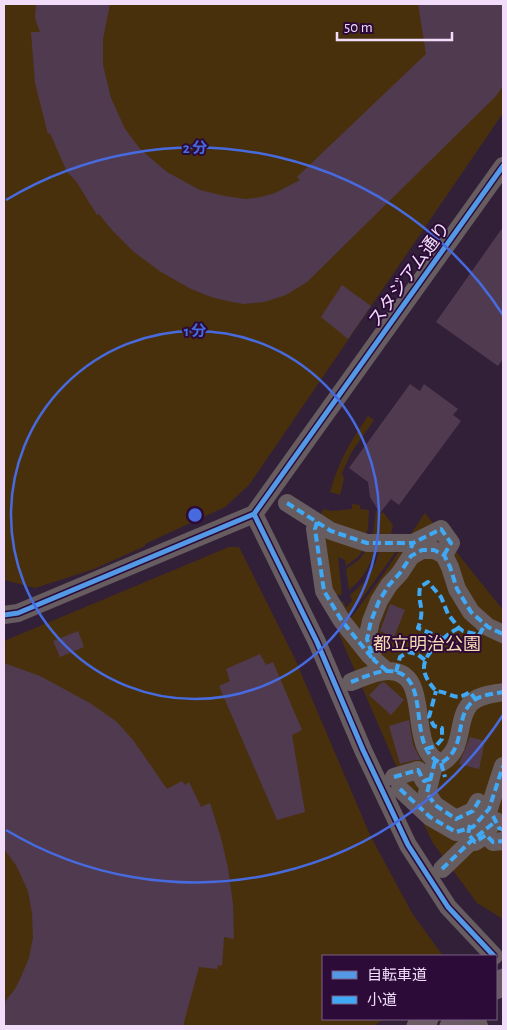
<svg xmlns="http://www.w3.org/2000/svg" width="507" height="1030" font-family="'Alegreya Sans','Noto Sans JP',sans-serif">
  <rect width="100%" height="100%" fill="#322038"/>
  <path fill="#49300c" d="M 4,4 L 503,4 L 503,113 L 249,485 L 225,507 L 145,544 L 145,546 L 94,569 L 35,588 L 4,580 Z
    M 368,416 L 374,420 L 351,453 L 342,473 L 344,479 L 340,495 L 330,492 C 338,463 351,440 368,416 Z
    M 352,504 L 360,505 L 360,509 L 369,510 L 368,528 L 365,536 L 346,529 L 321,515 L 323,509 L 332,511 L 352,509 Z
    M 376,510 L 381,514 L 383,512 L 393,525 L 390,537 L 371,538 L 374,528 Z
    M 425,513 L 503,610 L 503,919 L 477,903 L 433,843 L 404,784 L 339,634 L 380,579 Z
    M 323,536 L 366,546 L 358,557 L 346,566 L 345,560 L 338,557 L 342,594 L 333,597 Z
    M 402,543 L 345,622 L 336,604 L 343,601 L 346,608 L 352,601 L 350,595 C 367,582 376,568 380,547 Z
    M 369,546 L 376,547 C 371,565 363,579 349,590 L 346,569 L 360,559 Z
    M 229,547 L 239,547 L 295,659 L 370,835 L 412,913 L 443,956 L 323,956 L 323,1019 L 384,1019 L 373,1026 L 4,1026 L 4,641 Z"/>
  <path fill="#503a50" d="M 36,4 L 110,4 L 103,39 L 103,65 L 111,98 L 125,129 L 140,149 L 167,172 L 200,190 L 225,196 L 245,199 L 261,197 L 275,193 L 300,180 L 297,177 L 426,54 L 418,4 L 503,4 L 503,86 L 496,96 L 307,282 L 286,295 L 264,302 L 244,304 L 232,302 L 211,297 L 191,289 L 161,272 L 134,252 L 112,230 L 99,214 L 97,215 L 76,181 L 67,172 L 50,133 L 48,134 L 35,83 L 31,32 L 40,32 L 35,18 Z
    M 503,227 L 503,359 L 498,366 L 436,322 Z
    M 342,285 L 371,306 L 348,339 L 321,317 Z
    M 410,384 L 420,391 L 424,384 L 458,409 L 453,415 L 461,421 L 399,505 L 391,499 L 380,513 L 370,497 L 368,482 L 349,468 Z
    M 390,604 L 405,610 L 394,637 L 380,631 Z
    M 78,631 L 84,647 L 60,657 L 53,641 Z
    M 260,654 L 266,665 L 273,662 L 302,730 L 292,735 L 305,812 L 277,820 L 219,686 L 230,681 L 226,669 Z
    M 4,663 L 40,676 L 90,703 L 117,722 L 133,740 L 167,789 L 182,781 L 185,785 L 189,782 L 201,807 L 210,803 L 221,838 L 228,868 L 233,904 L 234,939 L 224,937 L 222,966 L 218,965 L 217,969 L 199,967 L 183,1026 L 4,1026 L 4,1003 L 15,989 L 21,977 L 29,958 L 33,937 L 32,913 L 28,891 L 16,865 L 4,849 Z
    M 384,682 L 404,700 L 391,715 L 369,695 L 381,683 Z
    M 409,720 L 413,745 L 421,760 L 415,760 L 400,764 L 389,726 Z
    M 470,737 L 485,741 L 479,769 L 459,764 Z"/>
  <g fill="none" stroke-linecap="round" stroke-linejoin="round">
    <path stroke="#675c5f" stroke-width="18" d="M 287,503 L 331,531 L 367,543 L 413,543
      M 254,514 L 317,642 L 363,750 L 408,845 L 448,907 L 494,956
      M 317,522 L 315,529 L 324,591 L 342,621 L 370,656
      M 413,552 L 411,548 L 413,543 L 441,529 L 451,543 L 444,555
      M 4,615 L 18,613 L 254,514 L 503,166
      M 387,671 L 374,660 L 367,639 L 371,621 L 379,601 L 389,585 L 400,573 L 411,556 L 422,550 L 434,550 L 444,555 L 450,567 L 457,589 L 471,612 L 488,627 L 503,634
      M 351,682 C 362,678 376,671 388,671 C 435,671 404,748 441,763 C 466,749 455,721 470,704 C 477,695 493,694 503,692
      M 435,761 L 427,793 L 435,805 L 456,819 L 473,811 L 478,802
      M 394,777 L 418,770 L 424,781 L 430,779
      M 400,789 L 430,817 L 456,832 L 473,827 L 489,809 L 503,766
      M 475,820 L 469,826 L 468,834 L 475,842 L 486,835 L 493,842 L 503,841
      M 442,869 L 470,842 L 496,821
      M 476,1019 L 479,1026"/>
    <path stroke="#6a5b64" stroke-width="21" d="M 496,989 L 503,979
      M 417,1026 L 428,1019
      M 450,1026 L 461,1019"/>
    <path stroke="#3fa9f5" stroke-width="4" stroke-dasharray="8 4" stroke-linecap="butt" d="M 287,503 L 331,531 L 367,543 L 413,543
      M 317,522 L 315,529 L 324,591 L 342,621 L 372,658
      M 411,548 L 413,543 L 441,529 L 451,543 L 444,555
      M 459,628 C 452,631 446,636 440,642 C 421,659 418,671 436,691 C 453,693 454,702 470,692 L 476,700
      M 443,639 C 435,634 426,632 418,628 C 426,607 417,605 420,587 L 428,582 L 441,597 L 448,614 L 459,628 L 463,631 L 479,635 L 485,625
      M 387,671 L 374,660 L 367,639 L 371,621 L 379,601 L 389,585 L 400,573 L 411,556 L 422,550 L 434,550 L 444,555 L 450,567 L 457,589 L 471,612 L 488,627 L 503,634
      M 396,672 L 400,657 L 408,652 L 417,654 L 425,660
      M 351,682 C 362,678 376,671 388,671 C 435,671 404,748 441,763 C 466,749 455,721 470,704 C 477,695 493,694 503,692
      M 426,749 L 436,746 L 442,739 L 442,728 L 434,726 L 429,717 L 436,691
      M 435,761 L 427,793 L 435,805 L 456,819 L 473,811 L 480,799
      M 441,763 L 445,777
      M 394,777 L 418,770 L 424,781 L 430,779
      M 400,789 L 430,817 L 456,832 L 473,827 L 489,809 L 503,766
      M 493,816 L 499,828 L 503,830
      M 470,825 L 468,834 L 475,842 L 486,835 L 493,842 L 503,841
      M 442,869 L 470,842 L 496,821"/>
    <defs>
      <path id="cycleway" d="M 254,514 L 317,642 L 363,750 L 408,845 L 448,907 L 494,956
        M 4,615 L 18,613 L 254,514 L 503,166"/>
    </defs>
    <use href="#cycleway" stroke="#2c0b38" stroke-width="8"/>
    <use href="#cycleway" stroke="#5399e6" stroke-width="5"/>
  </g>
  <g fill="none" stroke="#476bdf" stroke-width="2.5">
    <circle cx="195" cy="515" r="184"/>
    <path d="M503 715A367 367 0 0 1 6 830M6 200A367 367 0 0 1 503 315"/>
  </g>
  <g text-anchor="middle" stroke-width="4" stroke-linejoin="round" paint-order="stroke">
    <g font-size="18" fill="#f1ddfa" stroke="#2c0b38">
      <text transform="translate(409 274) rotate(-54)" y="6">スタジアム通り</text>
    </g>
    <g font-size="18" fill="#f9dab0" stroke="#2c0b38">
      <text x="427" y="650">都立明治公園</text>
    </g>
  </g>
  <circle cx="195" cy="515" r="8" fill="#476bdf" stroke="#2c0b38" stroke-width="2.5"/>
  <g font-size="15" text-anchor="middle" font-weight="bold" fill="#476bdf" stroke="#2c0b38" stroke-width="4" stroke-linejoin="round" paint-order="stroke">
    <text x="195" y="153">2 分</text>
    <text x="195" y="336">1 分</text>
  </g>
  <rect width="507" height="1030" fill="none" stroke="#f1ddfa" stroke-width="10"/>
  <rect x="322" y="955" width="175" height="65" fill="#2c0b38" stroke="#7b5f86"/>
  <rect x="332" y="971" width="25" height="8" fill="#5399e6" stroke="#7b5f86"/>
  <text x="367" y="980" font-size="15" fill="#f1ddfa">自転車道</text>
  <rect x="332" y="996" width="25" height="8" fill="#3fa9f5" stroke="#7b5f86"/>
  <text x="367" y="1005" font-size="15" fill="#f1ddfa">小道</text>
  <path d="M337 32v8h115v-8" fill="none" stroke="#f1ddfa" stroke-width="2.5"/>
  <text x="344" y="32" font-size="15" fill="#f1ddfa" stroke="#2c0b38" stroke-width="4" paint-order="stroke">50 m</text>
</svg>
